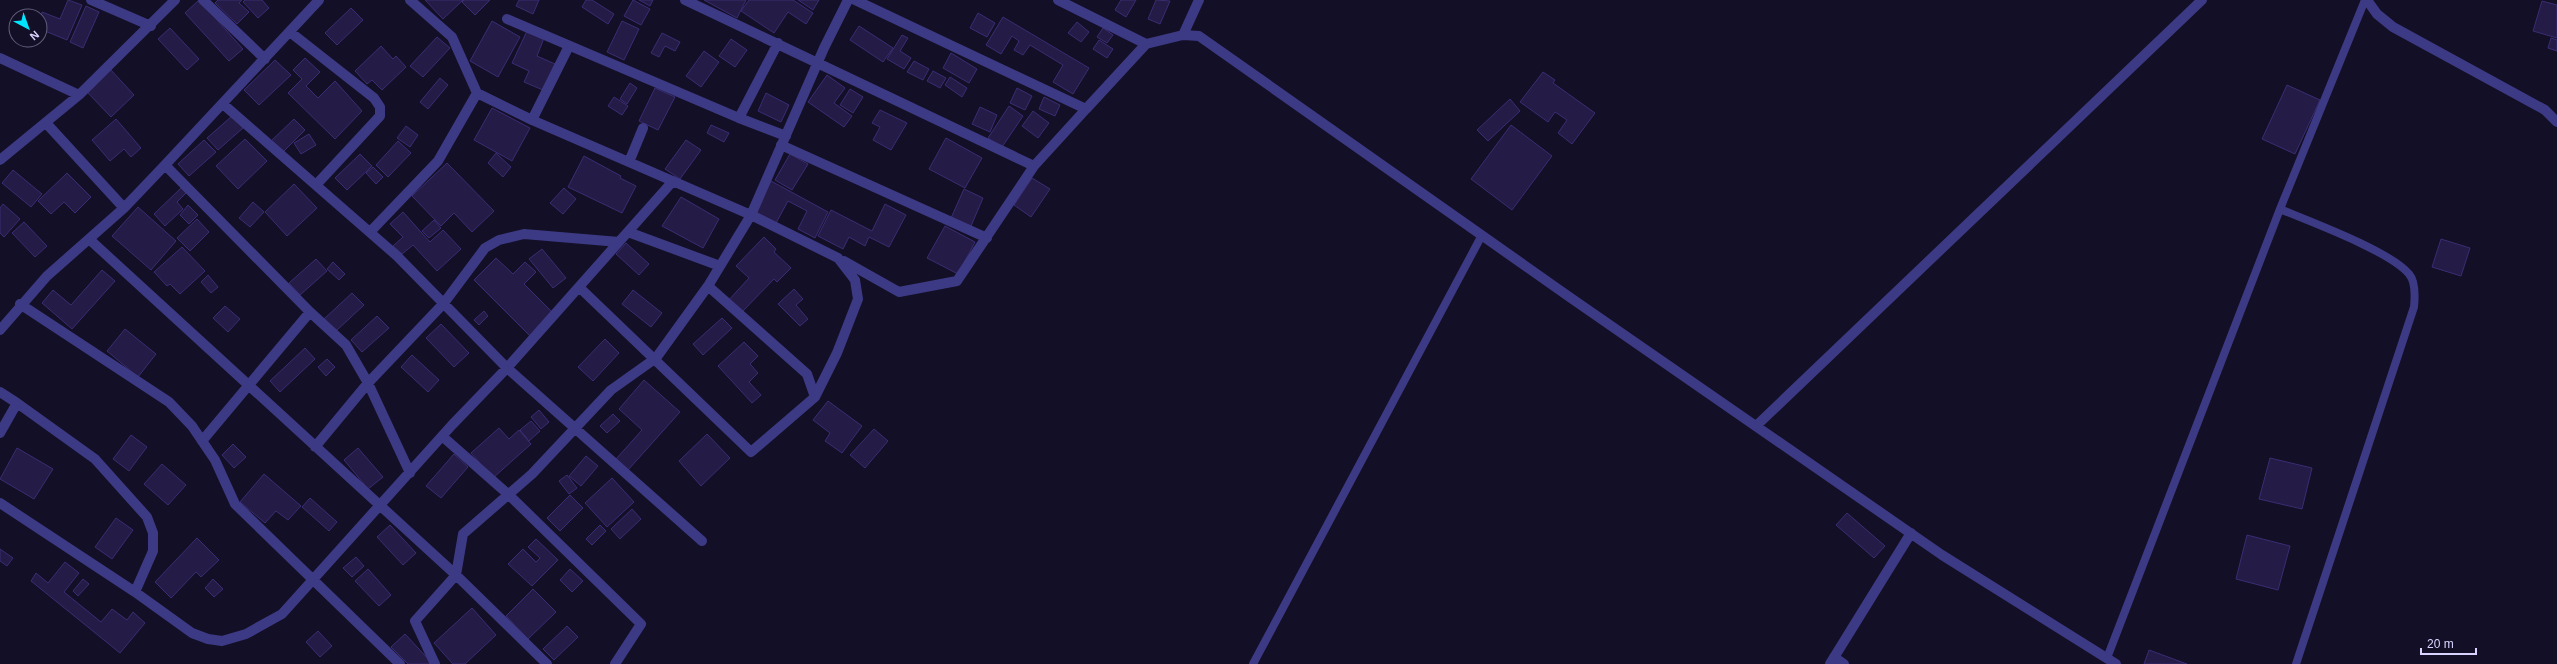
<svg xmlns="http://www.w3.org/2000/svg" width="2557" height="664" font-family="Helvetica,sans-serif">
  <rect width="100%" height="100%" fill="#130f26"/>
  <path fill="#241b47" stroke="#3b2d73" d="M 68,0 L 82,5 L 67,40 L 40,29 L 42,12 L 60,19 Z
    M 199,0 L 243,49 L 229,61 L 185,13 Z
    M 218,0 L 242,0 L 239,3 L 249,12 L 237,24 L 215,3 Z
    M 245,0 L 262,0 L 269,8 L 258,18 L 243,2 Z
    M 425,0 L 463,0 L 443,19 Z
    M 464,0 L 490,0 L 475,15 L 462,2 Z
    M 519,0 L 539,0 L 533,14 L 516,6 Z
    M 586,0 L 592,0 L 614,14 L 608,24 L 582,7 Z
    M 633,0 L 650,9 L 641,25 L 624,16 Z
    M 639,0 L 653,0 L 650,6 Z
    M 704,0 L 746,0 L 737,18 Z
    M 749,0 L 793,0 L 813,13 L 806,24 L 788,12 L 774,33 L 741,11 Z
    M 798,0 L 819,0 L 813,10 Z
    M 1121,0 L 1136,0 L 1126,17 L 1115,10 Z
    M 1156,0 L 1170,1 L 1160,24 L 1148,19 Z
    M 2542,1 L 2557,5 L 2557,38 L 2533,31 Z
    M 86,6 L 99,12 L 83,48 L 70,42 Z
    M 351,8 L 363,20 L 337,45 L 325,33 Z
    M 978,13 L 995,23 L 987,37 L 970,28 Z
    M 1003,17 L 1089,68 L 1073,94 L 1053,82 L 1063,65 L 1030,45 L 1023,55 L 1014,50 L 1019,41 L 1012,36 L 1001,54 L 986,45 Z
    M 492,21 L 520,37 L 498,77 L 470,61 Z
    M 622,21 L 639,29 L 624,60 L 607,52 Z
    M 1077,22 L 1089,32 L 1081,42 L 1068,33 Z
    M 859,26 L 893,48 L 883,62 L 850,40 Z
    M 170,28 L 199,59 L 187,70 L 158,39 Z
    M 1103,28 L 1113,35 L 1107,43 L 1097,37 Z
    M 527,31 L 544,38 L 537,56 L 555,64 L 543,90 L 524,82 L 529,71 L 512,63 Z
    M 662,33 L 680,42 L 675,51 L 665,46 L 659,57 L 651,53 Z
    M 902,35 L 908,38 L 900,51 L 911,58 L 904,69 L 887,59 Z
    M 437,37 L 450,48 L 423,77 L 410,66 Z
    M 2551,38 L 2557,40 L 2557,51 L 2548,48 Z
    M 731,39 L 747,50 L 735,67 L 719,56 Z
    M 1099,40 L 1113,49 L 1107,58 L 1093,49 Z
    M 381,46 L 393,59 L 396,56 L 406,67 L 382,90 L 372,80 L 367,84 L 355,71 Z
    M 704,51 L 719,62 L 701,87 L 686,76 Z
    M 951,53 L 977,69 L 969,83 L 943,68 Z
    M 305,58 L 320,72 L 306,86 L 318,98 L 335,81 L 362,111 L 335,139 L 288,93 L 302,79 L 293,70 Z
    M 275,60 L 291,75 L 259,105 L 244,90 Z
    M 914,61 L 929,69 L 923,80 L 907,72 Z
    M 110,69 L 134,95 L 111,117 L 86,91 Z
    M 933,71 L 946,78 L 940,88 L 927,81 Z
    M 1543,72 L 1555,80 L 1553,83 L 1595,113 L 1572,144 L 1558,133 L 1567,120 L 1555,112 L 1548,122 L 1520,102 Z
    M 827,75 L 845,88 L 834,103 L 852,116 L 844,127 L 808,102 Z
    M 950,77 L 967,88 L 962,97 L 945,85 Z
    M 440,78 L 448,85 L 428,109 L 420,102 Z
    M 630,83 L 637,88 L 627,104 L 620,99 Z
    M 2287,85 L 2320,100 L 2295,154 L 2262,139 Z
    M 655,88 L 675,97 L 658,130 L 639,121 Z
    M 1017,88 L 1032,96 L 1025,110 L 1010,103 Z
    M 850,89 L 863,97 L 853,113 L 840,105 Z
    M 766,93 L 789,105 L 781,122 L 758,111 Z
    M 614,97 L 628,106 L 622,115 L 608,106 Z
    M 1044,97 L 1060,105 L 1055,116 L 1039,109 Z
    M 1510,99 L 1520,111 L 1488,141 L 1477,130 Z
    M 1009,106 L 1023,116 L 1002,147 L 988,138 Z
    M 980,107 L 997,115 L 990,132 L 972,124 Z
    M 492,108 L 530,128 L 512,161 L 474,140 Z
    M 880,110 L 907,123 L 891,150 L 873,140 L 880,127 L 872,123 Z
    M 1033,111 L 1049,123 L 1038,138 L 1022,126 Z
    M 232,116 L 243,128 L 218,150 L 207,138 Z
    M 116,119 L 141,148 L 131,157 L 124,149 L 110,161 L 92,140 Z
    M 294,119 L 305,130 L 282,153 L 270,142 Z
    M 711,125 L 729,133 L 724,142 L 707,133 Z
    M 1511,125 L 1552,156 L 1512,210 L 1471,179 Z
    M 406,126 L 418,135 L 410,147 L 397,138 Z
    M 309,134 L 316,145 L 301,154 L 294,143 Z
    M 946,138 L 982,158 L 965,188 L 929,169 Z
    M 245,139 L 267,161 L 238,189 L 216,166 Z
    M 204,140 L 216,152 L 189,176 L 178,164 Z
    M 686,140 L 701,150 L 680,179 L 665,169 Z
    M 398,141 L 411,153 L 388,177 L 376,165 Z
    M 496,153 L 511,167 L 503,177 L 488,163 Z
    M 360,154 L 372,166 L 347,190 L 335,178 Z
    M 790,154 L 808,164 L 792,190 L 775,180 Z
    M 584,156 L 621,176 L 620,178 L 636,186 L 622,213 L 568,187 Z
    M 447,163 L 494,211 L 472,232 L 454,213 L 441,226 L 412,196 Z
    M 373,167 L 383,177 L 376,184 L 366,173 Z
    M 13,170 L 42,194 L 31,207 L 2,183 Z
    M 67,173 L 91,197 L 75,213 L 64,202 L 51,214 L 38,201 Z
    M 1032,178 L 1050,189 L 1031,217 L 1014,205 Z
    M 771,181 L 828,212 L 815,238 L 798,229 L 807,211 L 788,201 L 776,223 L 755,212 Z
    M 294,184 L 317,208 L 287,236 L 265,212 Z
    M 181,188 L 186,193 L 177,202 L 183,209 L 165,226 L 154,214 Z
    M 564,188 L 576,199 L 563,214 L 550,203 Z
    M 964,189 L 983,198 L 971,226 L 951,218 Z
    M 681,197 L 719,219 L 703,248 L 662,226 Z
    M 253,202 L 264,212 L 250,227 L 239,218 Z
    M 3,204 L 20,219 L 4,237 L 0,233 L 0,208 Z
    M 885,204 L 906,215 L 889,247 L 869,237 L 865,246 L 849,237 L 843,249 L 818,236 L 831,210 L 872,231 Z
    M 188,205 L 198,215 L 189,224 L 180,215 Z
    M 138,207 L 176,241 L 151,270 L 112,236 Z
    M 403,212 L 430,242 L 443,230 L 461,249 L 437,271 L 413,245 L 402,254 L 393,246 L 403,237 L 390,224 Z
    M 197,219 L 209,232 L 190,251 L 177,238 Z
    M 434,220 L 441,228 L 429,238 L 422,231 Z
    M 24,222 L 47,246 L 35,257 L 12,233 Z
    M 945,226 L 975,242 L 958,274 L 927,258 Z
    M 764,237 L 776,249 L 774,252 L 791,268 L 777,282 L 774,279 L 740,314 L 727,302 L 749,278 L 736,266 Z
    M 2441,239 L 2470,248 L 2461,276 L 2432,267 Z
    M 626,243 L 649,264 L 639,275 L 616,254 Z
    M 182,247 L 205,271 L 180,294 L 170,284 L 167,286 L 154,272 Z
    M 542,249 L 566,278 L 553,288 L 529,259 Z
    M 496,258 L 513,274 L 525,262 L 536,272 L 524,284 L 553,313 L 530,336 L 474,280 Z
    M 316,259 L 327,271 L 300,295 L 289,283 Z
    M 333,262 L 345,274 L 339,280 L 327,269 Z
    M 102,270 L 115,281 L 72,329 L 42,303 L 53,290 L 71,305 Z
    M 208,275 L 218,287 L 211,293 L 201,282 Z
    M 794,289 L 803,299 L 796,305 L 808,319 L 800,326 L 778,304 Z
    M 633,290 L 662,313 L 651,327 L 622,304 Z
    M 352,293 L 364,305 L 336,331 L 324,319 Z
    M 225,306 L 240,319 L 228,332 L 213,318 Z
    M 484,311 L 488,316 L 479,325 L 474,320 Z
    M 377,316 L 389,328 L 362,352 L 351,340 Z
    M 722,318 L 732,328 L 703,355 L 693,344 Z
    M 441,324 L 469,353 L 454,367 L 426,338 Z
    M 125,329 L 156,354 L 138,377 L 107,351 Z
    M 605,339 L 619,353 L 593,381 L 578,367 Z
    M 744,342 L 758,356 L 750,364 L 758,373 L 749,382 L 761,395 L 752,403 L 718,366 Z
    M 305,348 L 315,359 L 280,392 L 270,381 Z
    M 412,355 L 439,380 L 428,392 L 401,367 Z
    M 327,359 L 335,367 L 326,376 L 318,367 Z
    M 644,380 L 680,412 L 628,470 L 616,459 L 642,430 L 619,409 Z
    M 828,401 L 862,426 L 842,453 L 825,441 L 830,433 L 813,420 Z
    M 539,410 L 549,422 L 541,429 L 531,417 Z
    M 613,414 L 620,421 L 607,433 L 600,426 Z
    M 531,421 L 540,431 L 529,441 L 520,430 Z
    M 499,428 L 509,439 L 519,430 L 531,444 L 493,478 L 471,453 Z
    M 874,429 L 888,441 L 865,468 L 850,455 Z
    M 707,434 L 730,458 L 701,486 L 679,461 Z
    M 131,435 L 147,447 L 129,471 L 113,459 Z
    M 233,444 L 246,457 L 234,468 L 222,455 Z
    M 17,448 L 53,469 L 34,499 L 0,479 Z
    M 358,448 L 383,477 L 368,489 L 344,460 Z
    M 454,454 L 468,467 L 441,498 L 426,486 Z
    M 586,456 L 598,466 L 581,486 L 569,476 Z
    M 2270,458 L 2312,468 L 2302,509 L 2259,499 Z
    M 162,464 L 186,485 L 168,505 L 144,484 Z
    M 264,474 L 301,506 L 288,520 L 276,511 L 265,523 L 240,502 Z
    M 567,475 L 577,488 L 569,494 L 559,481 Z
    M 612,478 L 634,502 L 607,527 L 585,503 Z
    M 570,495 L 583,508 L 560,531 L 547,518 Z
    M 310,498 L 337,522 L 329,531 L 302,507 Z
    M 632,509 L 641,519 L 620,539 L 611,529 Z
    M 1847,513 L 1885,546 L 1874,558 L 1836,525 Z
    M 116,518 L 133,530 L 112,559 L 95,547 Z
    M 390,525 L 416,553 L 403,565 L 377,537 Z
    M 600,525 L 606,531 L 592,545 L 586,539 Z
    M 2247,535 L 2290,546 L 2278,590 L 2236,579 Z
    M 197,538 L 219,560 L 201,577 L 196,572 L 171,598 L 155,582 Z
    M 536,539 L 558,560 L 532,586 L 508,564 L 523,549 L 536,562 L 540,558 L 528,547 Z
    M 0,549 L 13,558 L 7,566 L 0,561 Z
    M 356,557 L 364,566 L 352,577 L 343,568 Z
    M 65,562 L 79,573 L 64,592 L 101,622 L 112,609 L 127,620 L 133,612 L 145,623 L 120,653 L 31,581 L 36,573 L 48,583 Z
    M 368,569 L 391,595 L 379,606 L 355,581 Z
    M 570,569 L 583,581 L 572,592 L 560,580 Z
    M 83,579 L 89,584 L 78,596 L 73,591 Z
    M 213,579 L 223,589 L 214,597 L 205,588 Z
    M 533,589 L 556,612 L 528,639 L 506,616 Z
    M 472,608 L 496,635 L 465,664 L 453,664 L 434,643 Z
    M 567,626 L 578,637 L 554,660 L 543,649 Z
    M 318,631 L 332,646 L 320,657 L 306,642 Z
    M 405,634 L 431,662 L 429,664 L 408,664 L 391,647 Z
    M 2149,650 L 2187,664 L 2144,664 Z"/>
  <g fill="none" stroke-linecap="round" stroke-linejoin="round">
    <path stroke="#3d3a85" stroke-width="8" d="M 2280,209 C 2311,222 2390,251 2409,274 C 2416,282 2415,297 2414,307 L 2296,664
      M 2107,658 L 2280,209 L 2365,0
      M 1253,664 L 1482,235"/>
    <path stroke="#3d3a85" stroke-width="10" d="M 91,0 L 151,26
      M 203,0 L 265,59
      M 319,0 L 165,165 L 310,312 L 346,345 L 368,383 L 410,473
      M 410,0 L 452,37 L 477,93 L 532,120
      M 685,0 L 1034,166
      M 855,0 L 1086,109 L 1146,44
      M 1058,0 L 1146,44 L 1183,35 L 1199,0
      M 2367,0 L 2377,14 L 2393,27 L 2545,110 L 2557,122
      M 507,19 L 739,118
      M 290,32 L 374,98 L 380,107 L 380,116 L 316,185
      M 1183,35 L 1199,36 L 1568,296 L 1942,555 L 2116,664
      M 778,43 L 739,118 L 786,136
      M 569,46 L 532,120 L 751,215 L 838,258 L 855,280 L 858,299 L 837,353 L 815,397
      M 0,58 L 79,95
      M 223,104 L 397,256 L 507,368 L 673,181
      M 46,123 L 124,208 L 165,165
      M 781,145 L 987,238
      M 0,160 L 79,95 L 175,0
      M 629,162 L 643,128
      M 370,232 L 438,161 L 477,93
      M 628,232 L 720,266
      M 89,239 L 456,575 L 547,664
      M 844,261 L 899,292 L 957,281 L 1034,166 L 1086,109
      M 579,287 L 751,452 L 815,397 L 807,374 L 708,286
      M 20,304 L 169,402 L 192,426 L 215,460 L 235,504 L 400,664
      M 0,330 L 47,276 L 124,208
      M 0,392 L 17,403 L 0,433
      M 17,403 L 95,459 L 147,517 L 153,533 L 153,551 L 135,592
      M 1756,426 L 2202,0
      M 442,436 L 509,495 L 641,624 L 615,664
      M 202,441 L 310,312
      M 315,447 L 368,383 L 444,303 L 485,248 L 499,240 L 524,234 L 619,242
      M 0,503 L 135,592 L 192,633 L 208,639 L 222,641 L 246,634 L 282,614 L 452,425 L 507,368 L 702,541
      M 1834,657 L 1844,664
      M 435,664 L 415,621 L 456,575 L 463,534 L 532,474 L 611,390 L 656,358 L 708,286 L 751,215 L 824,48 L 848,0
      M 1830,664 L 1911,533"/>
  </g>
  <g transform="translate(28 28) rotate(139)"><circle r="19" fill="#130f26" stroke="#625e7d"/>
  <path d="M0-3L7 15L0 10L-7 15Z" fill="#00e5ff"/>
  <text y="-6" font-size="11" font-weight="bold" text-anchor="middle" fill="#d9d4ff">N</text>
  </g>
  <path d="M2421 648v6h55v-6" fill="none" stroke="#d9d4ff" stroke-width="2"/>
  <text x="2427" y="648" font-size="12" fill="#d9d4ff" stroke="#130f26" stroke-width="3" paint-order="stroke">20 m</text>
</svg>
